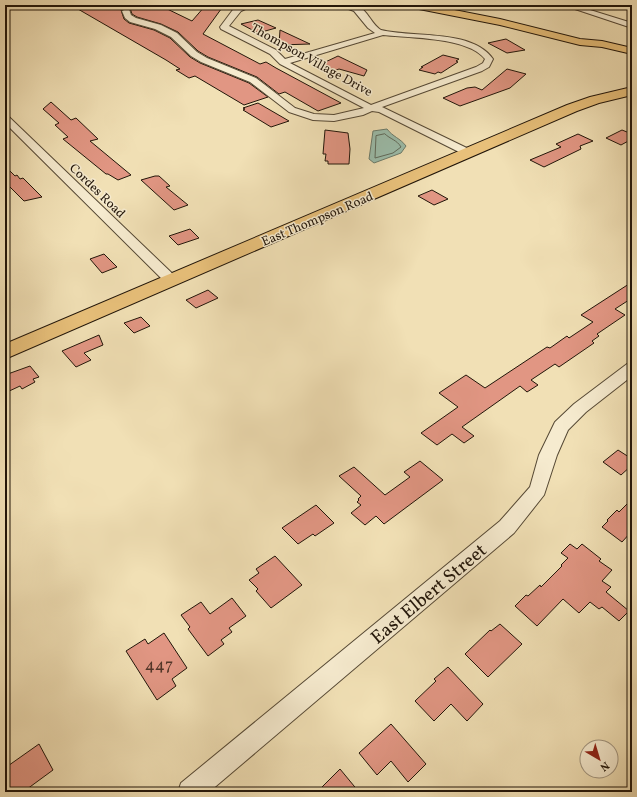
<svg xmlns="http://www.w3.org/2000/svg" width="637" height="797" font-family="Vollkorn,serif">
  <rect width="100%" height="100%" fill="#f1e0b5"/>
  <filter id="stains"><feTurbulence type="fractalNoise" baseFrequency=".005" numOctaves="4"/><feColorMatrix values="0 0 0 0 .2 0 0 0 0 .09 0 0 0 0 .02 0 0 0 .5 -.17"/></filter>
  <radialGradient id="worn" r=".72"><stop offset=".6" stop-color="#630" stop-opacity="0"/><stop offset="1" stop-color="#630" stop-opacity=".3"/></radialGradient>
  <path fill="#9bbdab" stroke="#6a7a6a" d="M 387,129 C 393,137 400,138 406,146 L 401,153 L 374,163 L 369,159 L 373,131 Z"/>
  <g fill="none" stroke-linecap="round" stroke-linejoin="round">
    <path stroke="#5e695a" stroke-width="1" d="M 385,134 C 390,139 397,140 401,147 L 393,153 L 375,158 L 376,136 Z"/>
  </g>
  <path fill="#e19683" stroke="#211509" d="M 71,5 L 159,5 L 192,21 L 205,6 L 224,5 L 203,34 L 260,64 L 266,62 L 276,68 L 341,103 L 318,111 L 285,92 L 279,94 L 257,77 L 208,57 L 198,51 L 178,32 L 161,24 L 137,17 L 132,14 L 130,8 L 125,8 L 121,10 L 124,19 L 129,23 L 154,30 L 170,38 L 190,57 L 200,63 L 249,83 L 268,97 L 244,105 L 195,76 L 189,78 L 176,70 L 180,69 L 166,60 Z
    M 258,20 L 276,28 L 258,33 L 241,24 Z
    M 280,30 L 310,44 L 279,45 Z
    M 506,39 L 525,50 L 507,53 L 488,43 Z
    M 443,55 L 459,59 L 456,61 L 458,62 L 441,73 L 438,72 L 435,74 L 419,70 L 423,67 L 421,67 Z
    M 338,56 L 367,70 L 364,76 L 339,69 L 334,71 L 317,66 Z
    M 507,69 L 526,74 L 510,88 L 460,106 L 443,98 L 467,88 L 475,87 L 482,90 Z
    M 51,102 L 71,120 L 76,118 L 98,139 L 90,141 L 131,175 L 118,180 L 108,174 L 106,174 L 63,139 L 68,137 L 55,125 L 59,123 L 43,109 Z
    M 258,103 L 289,121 L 271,127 L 243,110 L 245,109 L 243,108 Z
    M 325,130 L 348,133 L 350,149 L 349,164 L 328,164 L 328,161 L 325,161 L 326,154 L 323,154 Z
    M 622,130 L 632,134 L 632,139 L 621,145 L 606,138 Z
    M 578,134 L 593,141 L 580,146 L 581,149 L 544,167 L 530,160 L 561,147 L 556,144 Z
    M 5,166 L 15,176 L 17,175 L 20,179 L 23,178 L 42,197 L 24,201 L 5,182 Z
    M 155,176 L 159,176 L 170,186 L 166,187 L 188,205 L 174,210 L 141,180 Z
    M 432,190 L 448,199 L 434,205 L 418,196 Z
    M 190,229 L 199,238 L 178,245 L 169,236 Z
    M 104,254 L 117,267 L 102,273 L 90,259 Z
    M 632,282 L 632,298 L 615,309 L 625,315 L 597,334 L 599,336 L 592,341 L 594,343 L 559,367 L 555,364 L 531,380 L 538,385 L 527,392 L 520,386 L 462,427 L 474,436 L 464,443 L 452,434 L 437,445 L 421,433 L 458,407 L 439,393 L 466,375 L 485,388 L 547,347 L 550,348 L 567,336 L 569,338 L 593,322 L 581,315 Z
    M 208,290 L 218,298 L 196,308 L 186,300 Z
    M 141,317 L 150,326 L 134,333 L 124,323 Z
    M 99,335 L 103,345 L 84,353 L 91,360 L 76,367 L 62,351 Z
    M 30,366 L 39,377 L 33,379 L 35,382 L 22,389 L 20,386 L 5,393 L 5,375 Z
    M 618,450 L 632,459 L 632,465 L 621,475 L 603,462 Z
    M 420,461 L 443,480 L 384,524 L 376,516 L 365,525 L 351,513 L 361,505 L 357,502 L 359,500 L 358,499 L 361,496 L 339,476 L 354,467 L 385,495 L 410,477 L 404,472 Z
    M 632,499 L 632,531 L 622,542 L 602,527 L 608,521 L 607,520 L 617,510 L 619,512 Z
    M 316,505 L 334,523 L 315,536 L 313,534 L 298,544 L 282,528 Z
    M 570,544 L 577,549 L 582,544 L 601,559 L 599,561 L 612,570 L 602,581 L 611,587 L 606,592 L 629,611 L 619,621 L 602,607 L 599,609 L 590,602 L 579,613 L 563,599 L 537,626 L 515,606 L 526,595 L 528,596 L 540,585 L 541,587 L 562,566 L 561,565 L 568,558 L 561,553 Z
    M 275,556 L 302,585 L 271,608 L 256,591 L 258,589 L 249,580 L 259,573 L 256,569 Z
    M 232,598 L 246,616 L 229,628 L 232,632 L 221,640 L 224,644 L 208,656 L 188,629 L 190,627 L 181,615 L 201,602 L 210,614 Z
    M 500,624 L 522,644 L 488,677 L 465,654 L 490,630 L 491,631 Z
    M 164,633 L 187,668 L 172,679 L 176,686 L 157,700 L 126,651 L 145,639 L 148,644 Z
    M 448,667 L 483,704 L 467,721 L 451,704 L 434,721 L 415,701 L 436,681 L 434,679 Z
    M 391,724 L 426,764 L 408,782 L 391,761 L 377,775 L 359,753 Z
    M 39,744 L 53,770 L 23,792 L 5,792 L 5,768 Z
    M 340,769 L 359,792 L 317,792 Z"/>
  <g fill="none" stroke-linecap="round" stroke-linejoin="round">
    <defs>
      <path id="street" d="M 243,5 L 254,5 L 241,11 L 229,26 L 276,50 L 285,59 L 375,33 L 368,28 L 354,11 L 338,5 C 344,5 350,4 355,5 C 367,8 371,24 381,30 C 414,38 472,29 493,59 L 489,67 L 482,71 L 382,107 L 473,151 L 474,153 L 473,155 L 465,155 L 379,112 L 372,111 L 363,115 L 334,121 L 313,120 L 289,112 L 250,82 L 201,62 L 191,56 L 171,37 L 155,29 L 130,22 L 125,18 L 122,11 L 126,9 L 129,9 L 131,15 L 136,18 L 161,25 L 177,33 L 197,52 L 207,58 L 256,78 L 295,108 L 314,114 L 334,115 L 364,108 L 280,64 L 270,54 L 221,29 L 220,27 L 235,7 ZM 383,35 C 410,38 468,37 485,59 L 483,63 L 476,67 L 371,105 L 290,63 Z
        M 563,5 L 574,5 L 632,23 L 632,28 Z
        M 5,115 L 8,116 L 177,278 L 179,281 L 177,284 L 167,284 L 5,123 Z
        M 632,363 L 632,376 L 586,412 L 568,430 L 557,455 L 544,495 L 514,533 L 209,792 L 178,792 L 181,783 L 500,521 L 530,487 L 539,455 L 555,422 L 574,404 L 627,364 Z"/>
      <path id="primary" d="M 409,5 L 429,5 L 500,19 L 580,39 L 602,41 L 632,48 L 632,54 L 602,47 L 580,45 L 500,25 L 414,8 Z
        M 632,87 L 632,95 L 599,103 L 577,111 L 5,359 L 5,344 L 567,105 L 590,97 Z"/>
    </defs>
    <use href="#street" stroke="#554834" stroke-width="2"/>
    <use href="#primary" stroke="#211509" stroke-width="2"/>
    <use href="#street" fill="#f6ebcf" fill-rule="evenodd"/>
    <use href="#primary" fill="#e8c07a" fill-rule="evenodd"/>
  </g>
  <g text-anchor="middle" stroke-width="3" stroke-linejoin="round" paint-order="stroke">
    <g font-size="13" fill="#211509" stroke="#f6ebcf">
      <text transform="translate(312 59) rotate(29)" y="5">Thompson Village Drive</text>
      <text transform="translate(98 190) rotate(44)" y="5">Cordes Road</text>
      <text transform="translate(317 218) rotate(-23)" y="5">East Thompson Road</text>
    </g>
    <g font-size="17" fill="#513528">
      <text x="159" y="670">447</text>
    </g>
    <g font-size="19" fill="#211509" stroke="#f6ebcf">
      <text transform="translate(428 593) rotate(-40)" y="7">East Elbert Street</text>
    </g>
  </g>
  <rect width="637" height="797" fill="none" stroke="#f1e0b5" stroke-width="20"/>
  <rect x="6" y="6" width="625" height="785" fill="none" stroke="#211509" stroke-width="2"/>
  <rect x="10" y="10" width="617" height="777" fill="none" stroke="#211509"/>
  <g transform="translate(599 759) rotate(142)"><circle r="19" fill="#f6ebcf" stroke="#a19580"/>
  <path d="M0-3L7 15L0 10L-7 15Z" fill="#8f2418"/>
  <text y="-6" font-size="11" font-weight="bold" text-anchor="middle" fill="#211509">N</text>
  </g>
  <rect width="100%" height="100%" filter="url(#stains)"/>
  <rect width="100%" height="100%" fill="url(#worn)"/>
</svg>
